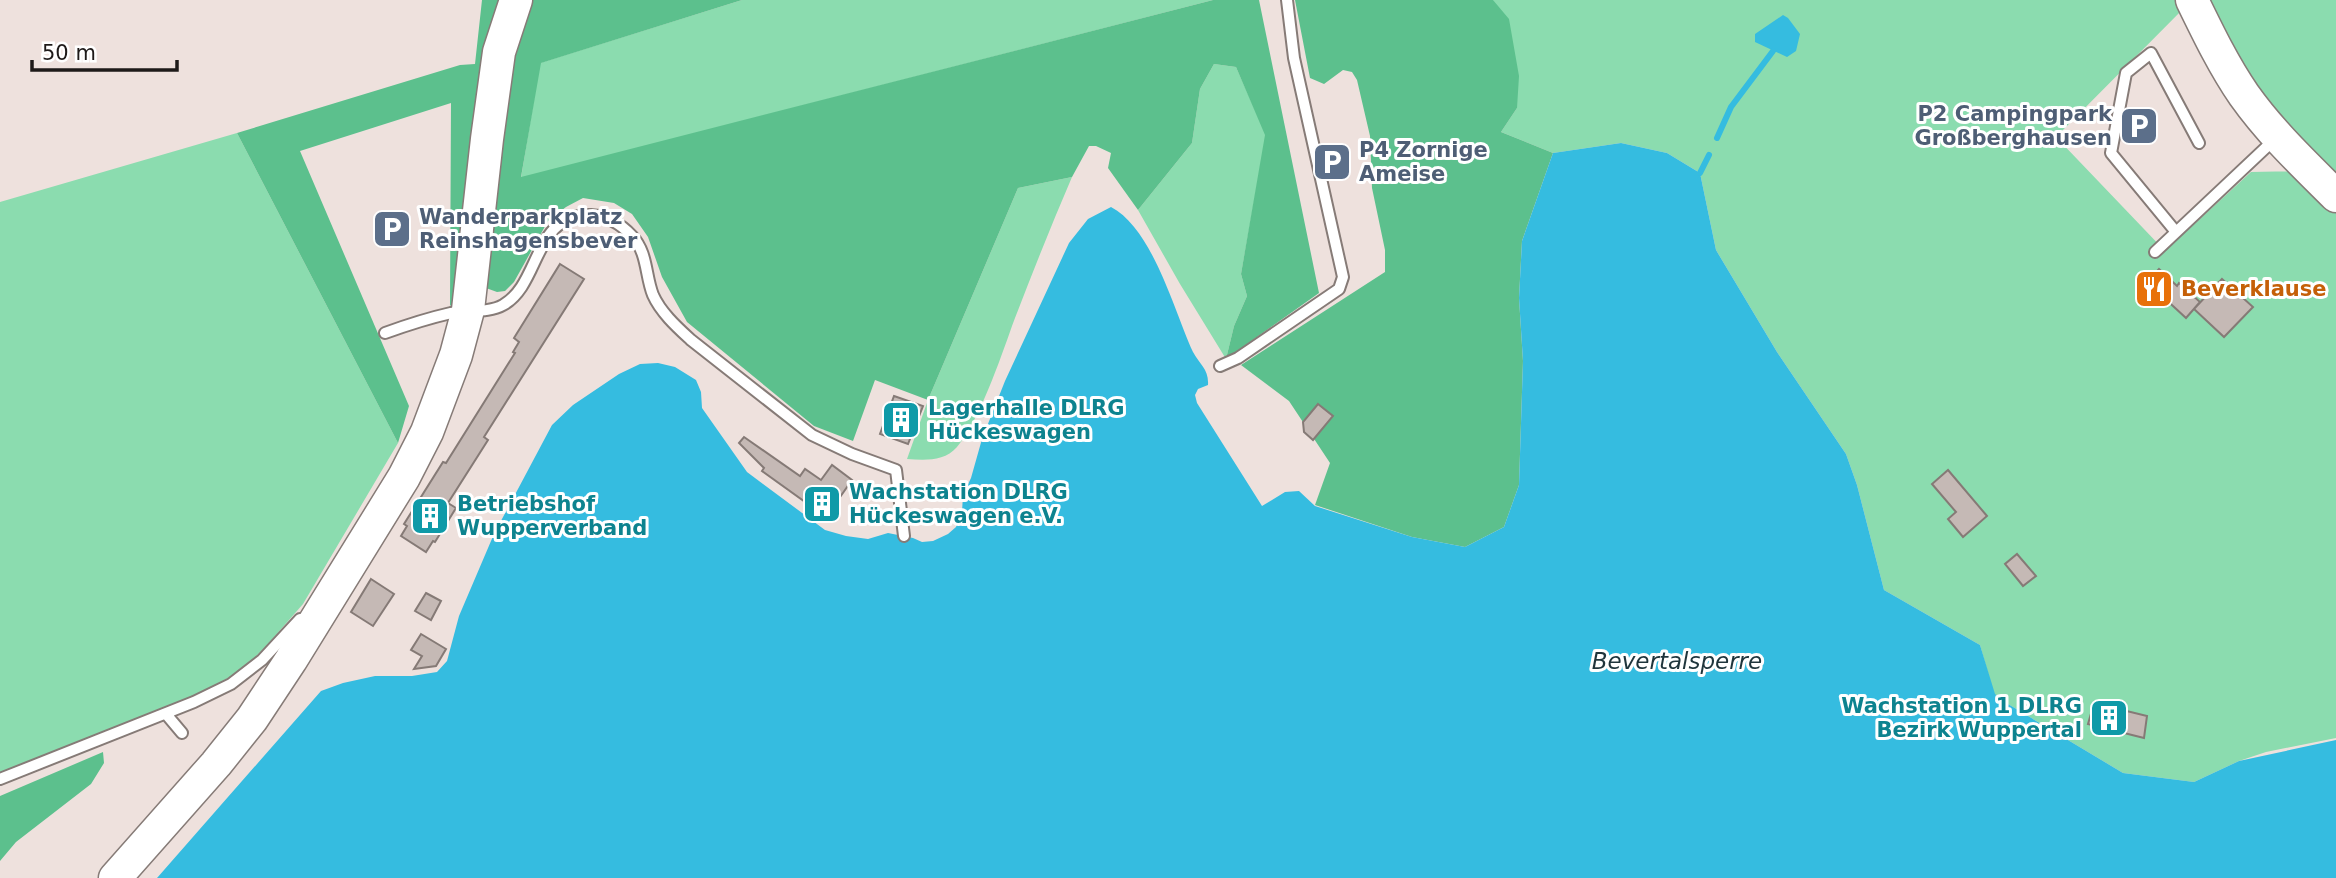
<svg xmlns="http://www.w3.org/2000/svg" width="2336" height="878" font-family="'DejaVu Sans',sans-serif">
  <rect width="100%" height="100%" fill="#eee1dd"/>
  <path fill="#8bdcaf" d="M 742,0 L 1213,0 L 521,178 L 540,63 Z
    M 1493,0 L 2186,0 L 2188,4 L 2056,137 L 2165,251 L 2251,172 L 2299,171 L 2336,207 L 2336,738 L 2266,752 L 2239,761 L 2194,782 L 2123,773 L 2008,704 L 1994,694 L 1980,645 L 1884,590 L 1857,485 L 1846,454 L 1777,352 L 1716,250 L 1700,173 L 1667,153 L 1621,143 L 1553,153 L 1501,132 L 1517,108 Z
    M 2203,0 L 2336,0 L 2336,179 L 2251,93 Z
    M 1214,64 L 1236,67 L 1266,135 L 1241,274 L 1247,296 L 1234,326 L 1226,359 L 1180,284 L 1138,210 L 1192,143 L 1200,89 Z
    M 237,133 L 398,443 L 303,604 L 268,644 L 243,670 L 194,696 L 0,775 L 0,202 Z
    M 1072,177 C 1051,226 1031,276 1012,326 C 1000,360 979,421 957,447 C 944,462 924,460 907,459 L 928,400 L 1018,188 Z"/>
  <path fill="#5cc08d" d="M 482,0 L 509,0 L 460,294 L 450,306 L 451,103 L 300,151 L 409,406 L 398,443 L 237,133 L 460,65 L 475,64 Z
    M 526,0 L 742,0 L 541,63 L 521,177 L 1213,0 L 1259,0 L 1319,293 L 1226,359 L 1234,326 L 1247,296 L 1241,274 L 1265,135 L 1236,67 L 1214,64 L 1200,89 L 1192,143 L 1138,210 L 1108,168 L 1111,153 L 1096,146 L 1089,146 L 1072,177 L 1018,188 L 928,400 L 875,380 L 853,441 L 814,426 L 687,322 L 662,277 L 648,237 L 632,214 L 614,203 L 583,198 L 566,207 L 548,221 L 514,282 L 505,291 L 497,292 L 486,288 L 502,82 Z
    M 1295,0 L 1493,0 L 1509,19 L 1519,76 L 1517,108 L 1501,132 L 1553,153 L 1522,241 L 1519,298 L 1523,361 L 1519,485 L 1504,527 L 1465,547 L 1412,537 L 1315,505 L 1330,463 L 1289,401 L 1241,365 L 1385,272 L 1385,250 L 1372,188 L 1370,136 L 1357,80 L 1352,72 L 1343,70 L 1324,84 L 1310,78 Z
    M 103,752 L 104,763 L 91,784 L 16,842 L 0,861 L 0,796 Z"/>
  <path fill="#35bce0" d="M 1783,15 L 1788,18 L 1800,34 L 1796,51 L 1787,57 L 1755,42 L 1755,34 Z
    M 1621,143 L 1667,153 L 1700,173 L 1716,250 L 1777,352 L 1846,454 L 1857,485 L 1884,590 L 1980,645 L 1995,694 L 2008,704 L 2123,773 L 2194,782 L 2239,761 L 2336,740 L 2336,878 L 157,878 L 321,691 L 343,683 L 375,676 L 412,676 L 437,672 L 447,661 L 459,616 L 494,534 L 552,425 L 573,405 L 619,374 L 640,364 L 658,363 L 675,367 L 696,380 L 701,392 L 702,408 L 747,472 L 825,530 L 846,536 L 868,539 L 888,533 L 913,538 L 922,542 L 933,541 L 948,534 L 956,527 L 962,512 L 963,495 L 971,478 L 982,439 L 1005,381 L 1069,243 L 1088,219 L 1111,207 C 1153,229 1174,311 1193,352 C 1200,365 1209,369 1208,385 L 1198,389 L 1195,395 L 1197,403 L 1262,506 L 1285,492 L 1299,491 L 1315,506 L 1412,537 L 1465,547 L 1504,527 L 1519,485 L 1523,361 L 1519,298 L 1522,241 L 1553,153 Z"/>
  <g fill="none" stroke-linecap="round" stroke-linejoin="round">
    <path stroke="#35bce0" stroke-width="6" d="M 1717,138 L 1731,107 L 1773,51
      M 1700,173 L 1709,155"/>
  </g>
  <path fill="#c5b9b5" stroke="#857a76" stroke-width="2" d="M 560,264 L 584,279 L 484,437 L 488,440 L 448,503 L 456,508 L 435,542 L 433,541 L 426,552 L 401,536 L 407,526 L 404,524 L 443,462 L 446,463 L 515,353 L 513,352 L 519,342 L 514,338 Z
    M 2159,269 L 2177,286 L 2179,283 L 2200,302 L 2186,318 L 2161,295 L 2153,304 L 2139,291 Z
    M 2222,279 L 2253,307 L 2224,337 L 2194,309 Z
    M 894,396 L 923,406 L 908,444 L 880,434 Z
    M 1318,404 L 1333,416 L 1313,440 L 1304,432 L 1303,422 Z
    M 744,437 L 800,476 L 805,469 L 821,480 L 832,465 L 852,480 L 826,517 L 762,471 L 764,468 L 739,443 Z
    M 1948,470 L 1987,516 L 1963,537 L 1948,519 L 1956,512 L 1932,484 Z
    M 2017,554 L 2036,576 L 2023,586 L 2005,564 Z
    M 371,579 L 394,594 L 373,626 L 351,612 Z
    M 426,593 L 441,601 L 431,620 L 415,611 Z
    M 421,634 L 446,649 L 436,666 L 414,669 L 422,656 L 411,650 Z
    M 2094,703 L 2147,716 L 2144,738 L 2088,724 Z"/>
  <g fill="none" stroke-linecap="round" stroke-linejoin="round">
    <defs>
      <path id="lane" d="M 2176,232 L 2111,153 L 2126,73 L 2151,53 L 2199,143
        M 2155,252 L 2275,139
        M 385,333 C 407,325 429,318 451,313 C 468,310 489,313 503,305 C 541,284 533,213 591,215 C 607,216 621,224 632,236 C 648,253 645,275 653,295 C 661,313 678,328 691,340 L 812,435 L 852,454 L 896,470 L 904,536
        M 1220,366 L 1238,358 L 1339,289 L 1343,277 L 1294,58 L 1287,0
        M 166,714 L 182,733
        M 0,779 L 194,702 L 231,684 L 262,660 L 300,619 L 305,620"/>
      <path id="secondary" d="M 2192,0 C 2208,33 2224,66 2244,95 C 2271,133 2304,164 2336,196
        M 115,878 L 216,764 L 252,719 L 291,660 L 404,477 L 427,432 L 456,355 L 468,310 L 487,139 L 499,52 L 516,0"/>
    </defs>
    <use href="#lane" stroke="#867b77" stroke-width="14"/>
    <use href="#secondary" stroke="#867b77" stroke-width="35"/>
    <use href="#lane" stroke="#fff" stroke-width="10"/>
    <use href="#secondary" stroke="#fff" stroke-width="32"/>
  </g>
  <defs>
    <symbol id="parking-square" viewBox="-11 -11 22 22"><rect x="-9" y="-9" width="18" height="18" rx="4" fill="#5c6f8a" stroke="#fff"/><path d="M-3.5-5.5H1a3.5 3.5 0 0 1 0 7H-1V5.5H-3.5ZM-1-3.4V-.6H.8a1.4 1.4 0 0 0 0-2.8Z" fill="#fff"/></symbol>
    <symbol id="restaurant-square" viewBox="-11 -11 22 22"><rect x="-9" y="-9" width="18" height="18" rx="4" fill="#e8710a" stroke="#fff"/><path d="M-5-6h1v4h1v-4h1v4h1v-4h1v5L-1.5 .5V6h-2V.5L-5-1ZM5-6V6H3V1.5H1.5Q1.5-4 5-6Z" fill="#fff"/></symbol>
    <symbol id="building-square" viewBox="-11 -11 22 22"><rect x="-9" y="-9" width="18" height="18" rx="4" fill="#0f9aa8" stroke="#fff"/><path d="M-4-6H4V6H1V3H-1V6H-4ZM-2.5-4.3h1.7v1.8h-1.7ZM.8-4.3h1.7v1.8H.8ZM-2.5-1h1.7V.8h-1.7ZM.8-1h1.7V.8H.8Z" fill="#fff"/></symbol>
  </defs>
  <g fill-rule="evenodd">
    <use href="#parking-square" x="2117" y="104" width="44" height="44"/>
    <use href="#parking-square" x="1310" y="140" width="44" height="44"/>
    <use href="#parking-square" x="370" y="207" width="44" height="44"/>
    <use href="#restaurant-square" x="2132" y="267" width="44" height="44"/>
    <use href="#building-square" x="879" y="398" width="44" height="44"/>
    <use href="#building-square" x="800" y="482" width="44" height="44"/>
    <use href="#building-square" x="408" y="494" width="44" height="44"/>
    <use href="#building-square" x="2087" y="696" width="44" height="44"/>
  </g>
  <g text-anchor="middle" stroke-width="6" stroke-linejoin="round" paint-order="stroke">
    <g font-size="21" font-weight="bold" fill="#4e5e75" stroke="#fff" text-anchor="start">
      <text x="2112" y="121" text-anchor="end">P2 Campingpark<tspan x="2112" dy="24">Großberghausen</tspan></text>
      <text x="1359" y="157">P4 Zornige<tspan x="1359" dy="24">Ameise</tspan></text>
      <text x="419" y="224">Wanderparkplatz<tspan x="419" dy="24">Reinshagensbever</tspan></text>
    </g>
    <g font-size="21" font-weight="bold" fill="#c56008" stroke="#fff" text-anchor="start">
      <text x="2181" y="296">Beverklause</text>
    </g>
    <g font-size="21" font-weight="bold" fill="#0d838f" stroke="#fff" text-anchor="start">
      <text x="928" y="415">Lagerhalle DLRG<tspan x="928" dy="24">Hückeswagen</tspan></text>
      <text x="849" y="499">Wachstation DLRG<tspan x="849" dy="24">Hückeswagen e.V.</tspan></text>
      <text x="457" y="511">Betriebshof<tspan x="457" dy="24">Wupperverband</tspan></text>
      <text x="2082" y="713" text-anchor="end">Wachstation 1 DLRG<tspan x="2082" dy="24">Bezirk Wuppertal</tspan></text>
    </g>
    <g font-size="23" font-style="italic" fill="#1f353c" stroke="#fff">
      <text x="1677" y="669">Bevertalsperre</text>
    </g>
  </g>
  <path d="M32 60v10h145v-10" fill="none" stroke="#1e1a19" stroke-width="3.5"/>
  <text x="42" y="60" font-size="21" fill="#1e1a19" stroke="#ffffff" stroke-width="5" paint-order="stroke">50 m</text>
</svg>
